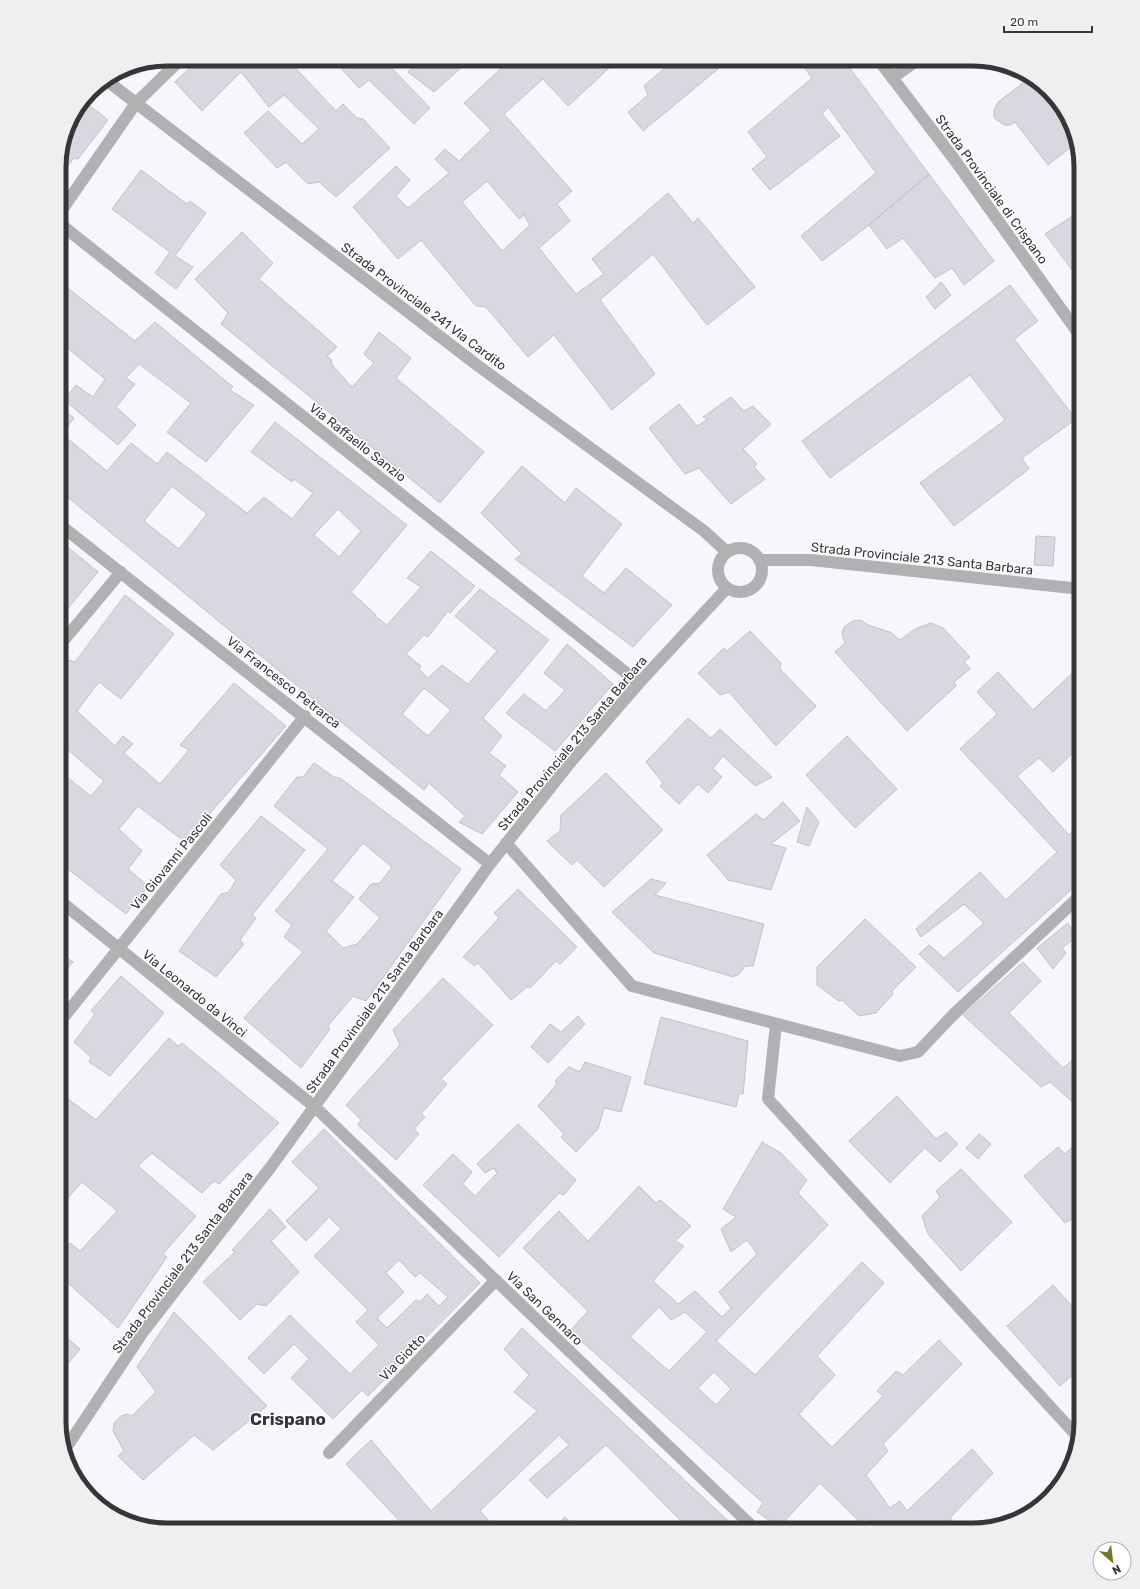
<svg xmlns="http://www.w3.org/2000/svg" width="1140" height="1589" font-family="Rubik,sans-serif">
  <rect width="100%" height="100%" fill="#f7f6fd"/>
  <path fill="#d9d8e0" stroke="#c2c1c9" fill-rule="evenodd" d="M 199,59 L 287,59 L 336,111 L 343,104 L 357,118 L 363,119 L 390,148 L 336,197 L 319,182 L 308,184 L 286,162 L 277,168 L 244,133 L 268,111 L 302,144 L 319,129 L 284,95 L 269,107 L 241,72 L 202,111 L 175,82 Z
    M 333,59 L 391,59 L 387,63 L 430,108 L 414,124 L 369,80 L 359,88 Z
    M 416,59 L 471,59 L 434,92 L 408,72 L 418,61 Z
    M 511,59 L 619,59 L 568,106 L 543,79 L 504,114 L 572,191 L 557,204 L 570,221 L 539,248 L 576,294 L 604,274 L 592,259 L 668,193 L 693,223 L 698,218 L 755,287 L 707,325 L 653,254 L 600,300 L 655,374 L 612,410 L 554,335 L 528,357 L 486,307 L 476,306 L 421,240 L 398,259 L 353,207 L 396,166 L 410,180 L 396,196 L 408,208 L 449,173 L 435,159 L 445,149 L 459,161 L 491,130 L 464,103 ZM 487,181 L 519,219 L 524,215 L 530,225 L 502,251 L 462,202 Z
    M 675,59 L 730,59 L 643,131 L 628,112 L 648,95 L 644,86 Z
    M 798,59 L 843,59 L 929,174 L 869,225 L 822,261 L 801,236 L 876,173 L 828,107 L 822,114 L 840,136 L 770,190 L 752,169 L 767,157 L 748,132 L 812,78 Z
    M 1031,77 L 1066,113 L 1075,144 L 1048,165 L 1015,122 L 1010,125 L 1004,125 L 994,118 L 994,110 L 998,102 Z
    M 84,101 L 108,120 L 78,159 L 74,158 L 59,177 L 59,160 L 70,119 Z
    M 141,170 L 187,204 L 190,201 L 206,213 L 175,256 L 193,267 L 176,289 L 155,273 L 170,252 L 112,209 Z
    M 929,174 L 994,261 L 964,285 L 952,268 L 935,278 L 903,238 L 887,249 L 869,225 Z
    M 1074,215 L 1081,224 L 1081,282 L 1045,234 Z
    M 242,232 L 273,263 L 259,279 L 337,347 L 327,356 L 331,359 L 332,365 L 352,387 L 374,363 L 364,354 L 379,332 L 411,358 L 396,378 L 484,452 L 440,503 L 221,324 L 228,313 L 195,279 Z
    M 59,281 L 135,341 L 155,322 L 233,387 L 230,390 L 254,405 L 206,462 L 167,432 L 191,403 L 139,364 L 126,378 L 135,384 L 116,407 L 136,425 L 118,445 L 64,400 L 76,385 L 93,397 L 105,379 L 59,341 Z
    M 941,282 L 951,295 L 935,309 L 926,297 Z
    M 1010,285 L 1038,321 L 1014,339 L 1076,419 L 1022,458 L 1029,469 L 954,526 L 920,483 L 1005,420 L 970,375 L 830,478 L 802,441 Z
    M 731,397 L 744,411 L 753,406 L 771,424 L 743,449 L 757,464 L 754,467 L 765,479 L 731,504 L 699,468 L 685,474 L 649,428 L 679,404 L 697,426 L 708,419 L 703,417 Z
    M 59,407 L 74,418 L 62,434 L 107,471 L 131,443 L 157,464 L 167,452 L 247,513 L 264,497 L 292,519 L 313,493 L 294,479 L 292,482 L 251,452 L 275,422 L 407,525 L 351,592 L 375,614 L 376,617 L 387,625 L 421,587 L 407,578 L 431,551 L 475,586 L 450,613 L 448,611 L 428,637 L 424,635 L 406,654 L 421,666 L 419,669 L 428,678 L 442,665 L 468,684 L 497,651 L 455,616 L 480,589 L 549,640 L 483,718 L 502,736 L 489,753 L 506,766 L 499,775 L 518,792 L 482,834 L 459,822 L 465,816 L 429,783 L 424,790 L 59,490 ZM 172,486 L 207,514 L 179,549 L 144,521 ZM 338,509 L 361,531 L 339,557 L 314,535 ZM 424,688 L 451,710 L 428,736 L 402,714 Z
    M 522,466 L 565,503 L 576,488 L 622,524 L 582,576 L 604,593 L 626,568 L 672,605 L 633,647 L 515,559 L 522,554 L 481,513 Z
    M 1036,536 L 1055,537 L 1053,566 L 1034,565 Z
    M 59,540 L 98,572 L 59,619 Z
    M 125,595 L 174,634 L 121,699 L 99,682 L 77,711 L 115,746 L 123,736 L 133,744 L 124,753 L 160,784 L 189,750 L 180,745 L 234,683 L 286,726 L 185,842 L 138,806 L 119,829 L 142,851 L 128,869 L 148,886 L 126,914 L 59,862 L 59,771 L 91,796 L 104,781 L 59,742 L 59,672 L 69,660 L 75,662 Z
    M 1079,608 L 1081,608 L 1081,644 L 1075,639 Z
    M 861,620 L 868,625 L 890,632 L 900,640 L 915,629 L 931,623 L 943,628 L 970,657 L 964,662 L 970,669 L 954,682 L 956,686 L 907,731 L 835,652 L 845,643 L 842,634 L 844,627 L 853,621 Z
    M 750,631 L 781,663 L 780,669 L 816,706 L 776,746 L 729,692 L 720,695 L 698,673 L 724,648 L 727,651 Z
    M 567,644 L 613,684 L 555,751 L 506,713 L 524,694 L 546,711 L 565,690 L 544,673 Z
    M 1081,665 L 1081,745 L 1053,772 L 1039,758 L 1017,776 L 1069,835 L 1081,824 L 1081,881 L 958,992 L 919,954 L 929,945 L 944,958 L 984,923 L 964,904 L 921,937 L 916,929 L 980,872 L 1006,900 L 1057,852 L 960,749 L 997,714 L 977,692 L 998,672 L 1033,710 Z
    M 688,718 L 711,738 L 720,729 L 772,777 L 755,786 L 723,756 L 713,768 L 722,777 L 708,793 L 698,784 L 679,804 L 660,786 L 663,783 L 646,762 Z
    M 847,736 L 897,789 L 855,828 L 806,775 Z
    M 314,763 L 334,777 L 340,778 L 461,869 L 366,1001 L 353,996 L 328,1026 L 330,1029 L 301,1068 L 244,1018 L 303,952 L 284,937 L 292,925 L 275,911 L 328,849 L 274,806 L 297,777 L 303,777 ZM 363,843 L 392,867 L 380,883 L 371,884 L 359,899 L 380,918 L 357,944 L 343,948 L 326,931 L 354,897 L 332,881 Z
    M 606,773 L 663,830 L 604,887 L 577,860 L 572,865 L 547,841 L 560,831 L 561,815 Z
    M 783,802 L 800,821 L 771,844 L 786,848 L 771,890 L 728,880 L 707,855 L 756,814 L 764,820 Z
    M 807,807 L 819,822 L 809,846 L 797,842 Z
    M 261,816 L 305,850 L 252,915 L 256,918 L 240,940 L 244,944 L 216,977 L 179,951 L 221,894 L 229,892 L 236,880 L 220,865 Z
    M 651,879 L 666,883 L 655,895 L 764,924 L 753,966 L 745,966 L 739,974 L 733,977 L 654,953 L 612,912 Z
    M 518,889 L 577,947 L 560,964 L 556,961 L 531,987 L 527,987 L 511,1000 L 478,963 L 475,966 L 463,957 L 499,918 L 494,913 Z
    M 865,919 L 916,967 L 892,991 L 893,994 L 876,1013 L 859,1016 L 842,1000 L 839,1001 L 817,985 L 817,967 Z
    M 1068,923 L 1076,937 L 1062,948 L 1066,953 L 1053,969 L 1037,948 Z
    M 59,952 L 73,962 L 59,978 Z
    M 1023,962 L 1041,981 L 1009,1013 L 1063,1068 L 1081,1053 L 1081,1105 L 1078,1107 L 1050,1082 L 1041,1087 L 963,1015 Z
    M 121,976 L 164,1013 L 110,1076 L 89,1062 L 91,1057 L 74,1042 L 95,1014 L 91,1011 Z
    M 443,978 L 493,1025 L 441,1079 L 447,1084 L 421,1114 L 425,1117 L 414,1129 L 419,1134 L 396,1160 L 358,1125 L 361,1120 L 346,1105 L 400,1045 L 393,1030 Z
    M 578,1016 L 585,1024 L 548,1063 L 531,1047 L 550,1024 L 561,1032 Z
    M 661,1017 L 748,1041 L 743,1094 L 739,1094 L 736,1107 L 644,1084 Z
    M 169,1038 L 178,1046 L 182,1043 L 279,1123 L 219,1184 L 214,1181 L 202,1193 L 152,1153 L 138,1166 L 196,1216 L 163,1254 L 167,1257 L 118,1328 L 59,1275 L 59,1255 L 70,1243 L 80,1251 L 117,1211 L 82,1182 L 59,1208 L 59,1092 L 96,1120 Z
    M 585,1062 L 631,1077 L 621,1112 L 604,1108 L 598,1129 L 576,1152 L 561,1137 L 564,1134 L 538,1106 L 557,1084 L 555,1081 L 569,1067 L 580,1072 Z
    M 897,1096 L 936,1139 L 946,1132 L 958,1144 L 940,1162 L 925,1148 L 890,1183 L 849,1141 Z
    M 518,1124 L 576,1180 L 564,1195 L 559,1193 L 499,1257 L 423,1185 L 453,1154 L 472,1172 L 463,1184 L 475,1196 L 497,1173 L 494,1168 L 485,1173 L 477,1164 Z
    M 324,1129 L 480,1283 L 368,1396 L 362,1390 L 333,1419 L 291,1378 L 309,1359 L 294,1344 L 264,1374 L 248,1358 L 290,1315 L 350,1374 L 379,1345 L 356,1322 L 368,1310 L 314,1256 L 341,1229 L 329,1217 L 306,1241 L 286,1221 L 319,1188 L 292,1162 ZM 399,1260 L 415,1277 L 420,1273 L 448,1297 L 439,1306 L 427,1294 L 420,1302 L 416,1300 L 387,1328 L 377,1318 L 404,1292 L 386,1273 Z
    M 979,1134 L 991,1144 L 978,1159 L 966,1148 Z
    M 762,1142 L 781,1153 L 807,1180 L 798,1193 L 828,1225 L 716,1341 L 755,1375 L 862,1262 L 884,1283 L 817,1356 L 835,1375 L 799,1414 L 832,1447 L 883,1396 L 877,1391 L 896,1371 L 903,1375 L 939,1340 L 962,1364 L 883,1444 L 888,1451 L 866,1475 L 890,1508 L 900,1501 L 907,1511 L 972,1449 L 993,1473 L 950,1518 L 958,1530 L 904,1530 L 898,1523 L 888,1530 L 877,1530 L 865,1518 L 861,1523 L 820,1483 L 779,1527 L 757,1512 L 763,1503 L 570,1331 L 588,1311 L 523,1248 L 559,1211 L 588,1241 L 639,1186 L 656,1203 L 660,1200 L 691,1226 L 675,1241 L 684,1246 L 653,1281 L 678,1304 L 695,1291 L 722,1317 L 731,1308 L 719,1292 L 757,1254 L 747,1240 L 731,1252 L 721,1229 L 736,1217 L 723,1209 ZM 659,1307 L 671,1320 L 685,1312 L 707,1332 L 669,1371 L 630,1337 ZM 714,1372 L 731,1389 L 716,1405 L 698,1388 Z
    M 1075,1144 L 1081,1149 L 1081,1228 L 1072,1219 L 1065,1223 L 1024,1176 L 1058,1147 L 1065,1154 Z
    M 961,1169 L 1012,1222 L 961,1271 L 928,1234 L 922,1216 L 940,1197 L 936,1191 Z
    M 270,1209 L 286,1227 L 271,1241 L 299,1272 L 266,1306 L 257,1304 L 240,1320 L 203,1282 L 235,1252 L 232,1250 Z
    M 1053,1285 L 1081,1316 L 1081,1368 L 1060,1386 L 1007,1326 Z
    M 174,1312 L 267,1406 L 213,1450 L 194,1435 L 143,1480 L 118,1456 L 124,1451 L 113,1431 L 114,1423 L 121,1416 L 127,1414 L 132,1416 L 156,1392 L 137,1367 Z
    M 522,1328 L 738,1530 L 690,1530 L 606,1445 L 547,1498 L 529,1480 L 569,1445 L 559,1435 L 480,1511 L 497,1530 L 408,1530 L 346,1464 L 371,1440 L 431,1511 L 537,1411 L 514,1392 L 529,1375 L 504,1349 Z
    M 59,1331 L 80,1349 L 62,1371 L 64,1373 L 59,1378 Z
    M 565,1517 L 577,1530 L 551,1530 Z"/>
  <g fill="none" stroke-linecap="round" stroke-linejoin="round">
    <path stroke="#b1b0b3" stroke-width="12" d="M 878,59 L 954,159 L 1081,337
      M 892,78 L 919,59
      M 106,80 L 477,365 L 704,531 L 727,552
      M 59,214 L 136,103 L 181,59
      M 59,223 L 639,683
      M 59,524 L 490,864
      M718 570a22 22 0 1 1 44 0a22 22 0 1 1-44 0Z
      M 759,560 L 811,560 L 1081,589
      M 59,646 L 121,572
      M 506,843 L 632,986 L 900,1056 L 918,1052 L 953,1015 L 1081,895
      M 59,900 L 315,1107 L 756,1530
      M 59,1023 L 305,716
      M 776,1024 L 768,1099 L 1077,1436
      M 66,1448 L 143,1332 L 270,1168 L 490,864 L 569,764 L 639,683 L 727,588
      M 329,1453 L 496,1280"/>
  </g>
  <g text-anchor="middle" stroke-width="3" stroke-linejoin="round" paint-order="stroke">
    <g font-size="13" fill="#363639" stroke="#fff">
      <text transform="translate(992 189) rotate(54)" y="5">Strada Provinciale di Crispano</text>
      <text transform="translate(424 306) rotate(37)" y="5">Strada Provinciale 241 Via Cardito</text>
      <text transform="translate(358 442) rotate(38)" y="5">Via Raffaello Sanzio</text>
      <text transform="translate(922 558) rotate(6)" y="5">Strada Provinciale 213 Santa Barbara</text>
      <text transform="translate(284 682) rotate(38)" y="5">Via Francesco Petrarca</text>
      <text transform="translate(572 743) rotate(-50)" y="5">Strada Provinciale 213 Santa Barbara</text>
      <text transform="translate(171 861) rotate(-51)" y="5">Via Giovanni Pascoli</text>
      <text transform="translate(195 993) rotate(39)" y="5">Via Leonardo da Vinci</text>
      <text transform="translate(374 1001) rotate(-54)" y="5">Strada Provinciale 213 Santa Barbara</text>
      <text transform="translate(182 1262) rotate(-53)" y="5">Strada Provinciale 213 Santa Barbara</text>
      <text transform="translate(545 1308) rotate(44)" y="5">Via San Gennaro</text>
      <text transform="translate(402 1357) rotate(-46)" y="5">Via Giotto</text>
    </g>
    <g font-size="17" font-weight="bold" fill="#36353b" stroke="#fff">
      <text x="288" y="1425">Crispano</text>
    </g>
  </g>
  <path d="M0 0H1140V1589H0ZM167 66H973A101 101 0 0 1 1074 167V1422A101 101 0 0 1 973 1523H167A101 101 0 0 1 66 1422V167A101 101 0 0 1 167 66Z" fill="#efefef" fill-rule="evenodd"/>
  <path fill="none" stroke="#363639" stroke-width="5" d="M167 66H973A101 101 0 0 1 1074 167V1422A101 101 0 0 1 973 1523H167A101 101 0 0 1 66 1422V167A101 101 0 0 1 167 66Z"/>
  <g transform="translate(1112 1561) rotate(152)"><circle r="19" fill="#ffffff" stroke="#afafb0"/>
  <path d="M0-3L7 15L0 10L-7 15Z" fill="#747921"/>
  <text y="-6" font-size="11" font-weight="bold" text-anchor="middle" fill="#363639">N</text>
  </g>
  <path d="M1004 26v6h88v-6" fill="none" stroke="#363639" stroke-width="2"/>
  <text x="1010" y="26" font-size="12" fill="#363639" stroke="#ffffff" stroke-width="3" paint-order="stroke">20 m</text>
</svg>
